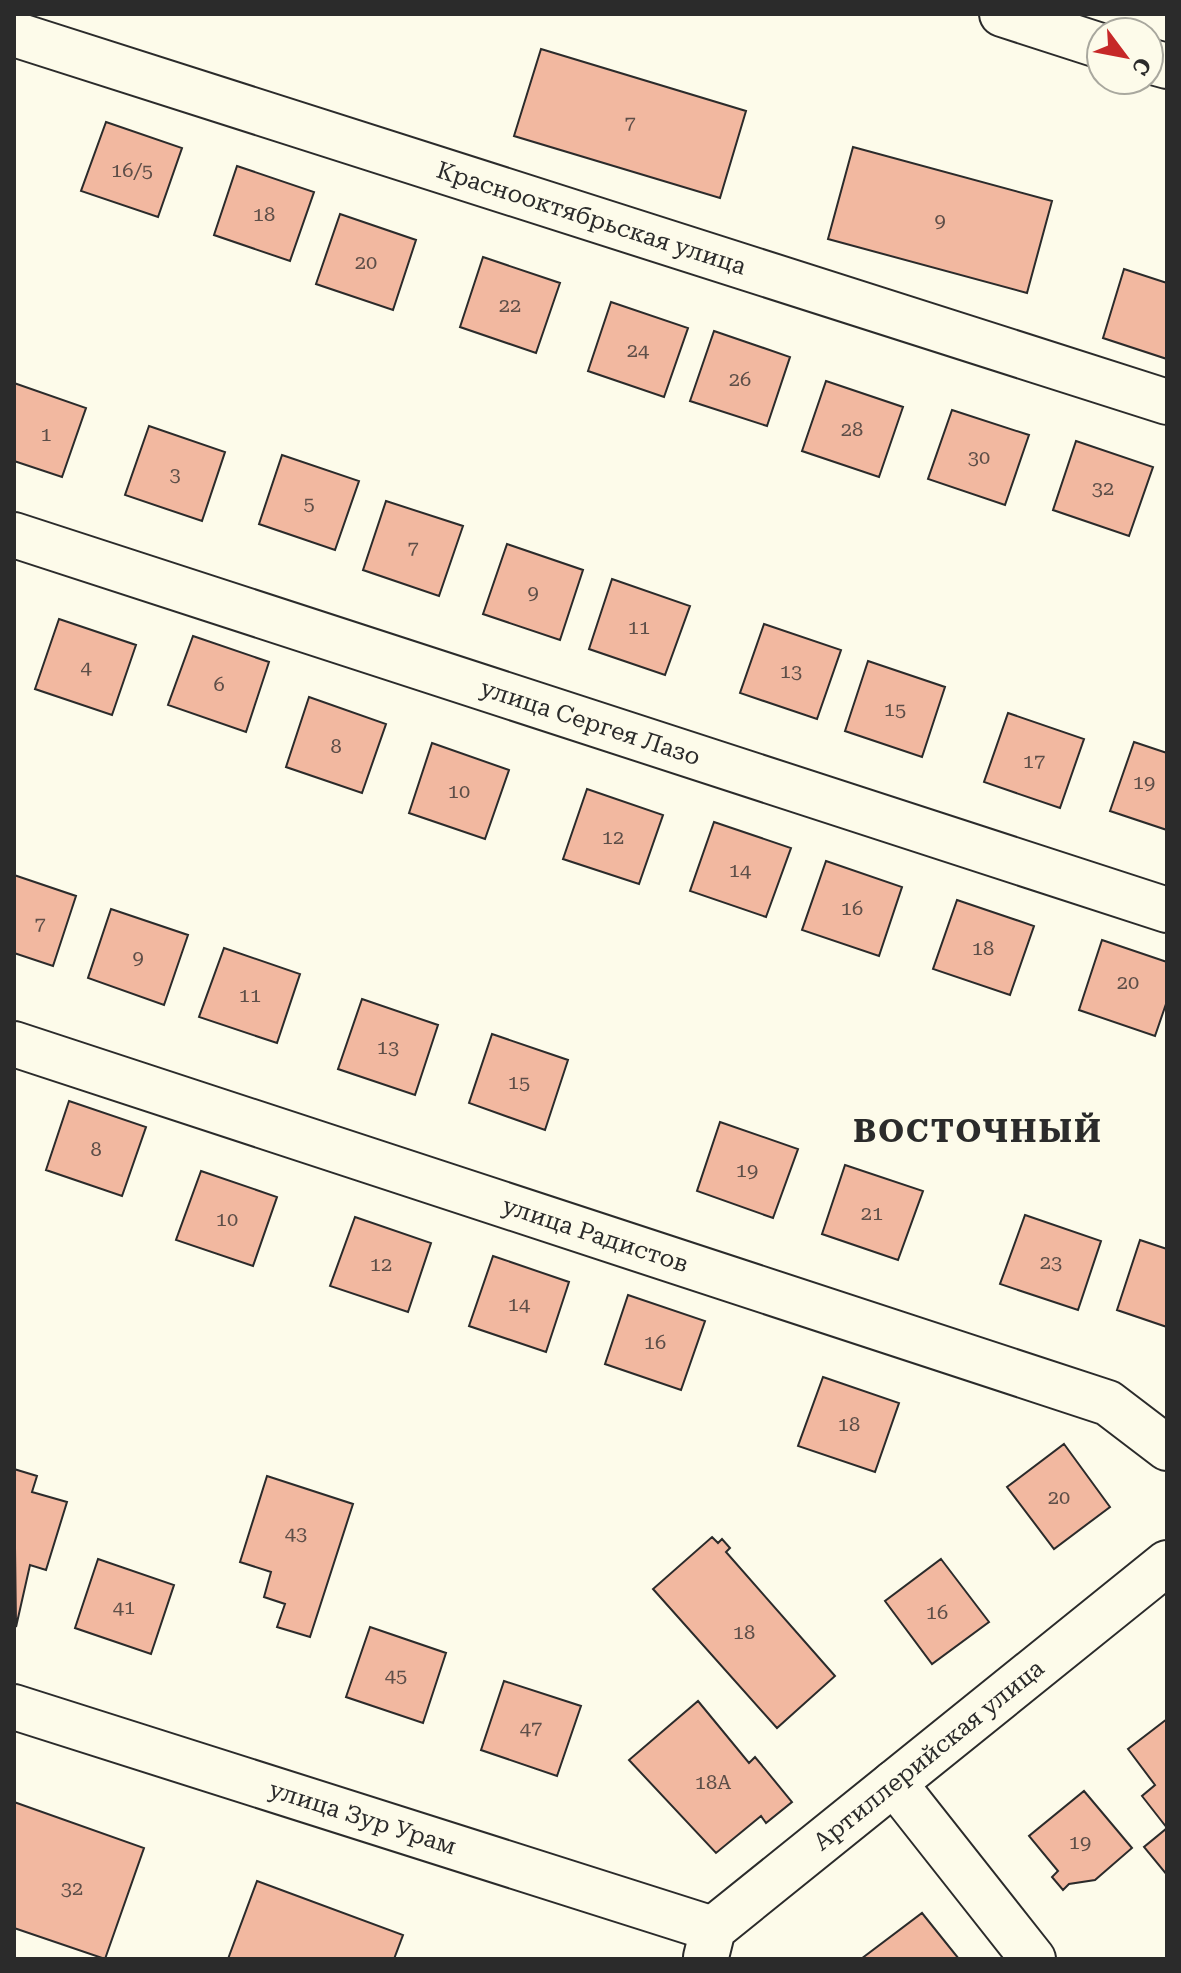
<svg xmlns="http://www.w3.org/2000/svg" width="1181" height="1973" font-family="'Roboto Serif',serif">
  <rect width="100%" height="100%" fill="#fdfbea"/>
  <path fill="#f2b8a0" stroke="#2b2b2b" stroke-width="2" d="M 541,49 L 746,111 L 720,198 L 514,136 Z
    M 106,122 L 182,148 L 158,217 L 81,191 Z
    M 853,147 L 1052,201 L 1027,293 L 828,239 Z
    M 237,166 L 314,192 L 290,261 L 214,235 Z
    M 340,214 L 416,240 L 393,310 L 316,284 Z
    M 483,257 L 560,283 L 536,353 L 460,327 Z
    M 1124,269 L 1167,283 L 1167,359 L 1103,338 Z
    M 611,302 L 688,328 L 664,397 L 588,371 Z
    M 714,331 L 790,357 L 767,426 L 690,401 Z
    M 826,381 L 903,407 L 879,477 L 802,451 Z
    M 14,383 L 86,408 L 62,477 L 14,461 Z
    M 952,410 L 1029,435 L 1005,505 L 928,479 Z
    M 149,426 L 225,452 L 202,521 L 125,495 Z
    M 1076,441 L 1153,467 L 1129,536 L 1053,510 Z
    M 282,455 L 359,481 L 335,550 L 259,524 Z
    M 386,501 L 463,526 L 439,596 L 363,570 Z
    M 507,544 L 583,570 L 560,640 L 483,614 Z
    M 612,579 L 690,606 L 665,675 L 589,649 Z
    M 59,619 L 136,645 L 112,715 L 35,689 Z
    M 764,624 L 841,650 L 817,719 L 740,693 Z
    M 193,636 L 269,662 L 246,732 L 168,705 Z
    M 868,661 L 945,687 L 922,757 L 845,731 Z
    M 309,697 L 386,724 L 362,793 L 286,767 Z
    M 1008,713 L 1084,739 L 1060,808 L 984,782 Z
    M 1134,742 L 1167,753 L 1167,830 L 1110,811 Z
    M 432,743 L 509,770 L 485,839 L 409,813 Z
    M 587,789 L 663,815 L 639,884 L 563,859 Z
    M 714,822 L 791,848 L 766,917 L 690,891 Z
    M 826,861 L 902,887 L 879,956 L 802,930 Z
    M 14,875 L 76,896 L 53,966 L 14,953 Z
    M 957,900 L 1034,926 L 1010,995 L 933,969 Z
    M 111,909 L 188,935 L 164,1005 L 88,978 Z
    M 1102,940 L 1167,962 L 1167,1001 L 1155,1036 L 1079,1010 Z
    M 224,948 L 300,974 L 277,1043 L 199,1017 Z
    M 362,999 L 438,1025 L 415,1095 L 338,1069 Z
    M 492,1034 L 568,1060 L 545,1130 L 469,1103 Z
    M 69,1101 L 146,1127 L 122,1196 L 46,1170 Z
    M 720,1122 L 798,1149 L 773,1218 L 697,1191 Z
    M 845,1165 L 923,1191 L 898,1260 L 822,1234 Z
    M 201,1171 L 277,1197 L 253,1266 L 176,1240 Z
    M 1025,1215 L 1101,1241 L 1078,1310 L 1000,1284 Z
    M 355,1217 L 431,1243 L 408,1312 L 330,1286 Z
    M 1140,1240 L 1167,1249 L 1167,1327 L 1117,1310 Z
    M 493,1256 L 569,1282 L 546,1352 L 469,1326 Z
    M 628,1295 L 705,1321 L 681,1390 L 605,1364 Z
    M 823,1377 L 899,1403 L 875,1472 L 798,1446 Z
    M 1064,1444 L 1110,1507 L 1054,1549 L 1007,1487 Z
    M 14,1469 L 37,1476 L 32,1492 L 67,1502 L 46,1570 L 30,1565 L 16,1627 Z
    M 267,1476 L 353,1504 L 310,1637 L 277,1627 L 285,1604 L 264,1597 L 271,1572 L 240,1562 Z
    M 712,1537 L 718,1543 L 722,1539 L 730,1548 L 726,1552 L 835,1676 L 777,1728 L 653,1589 Z
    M 98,1559 L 174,1585 L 151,1654 L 75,1628 Z
    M 941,1559 L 989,1622 L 932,1664 L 885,1601 Z
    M 370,1627 L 446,1653 L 423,1723 L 346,1697 Z
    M 504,1681 L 581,1706 L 557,1776 L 481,1750 Z
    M 698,1701 L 749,1763 L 755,1757 L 792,1802 L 766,1823 L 761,1816 L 716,1853 L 629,1760 Z
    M 1167,1719 L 1167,1875 L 1144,1847 L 1167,1828 L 1142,1796 L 1155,1785 L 1128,1749 Z
    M 1084,1791 L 1132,1848 L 1095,1880 L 1069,1884 L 1063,1890 L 1052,1877 L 1058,1871 L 1029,1836 Z
    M 14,1802 L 144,1848 L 105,1959 L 14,1928 Z
    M 257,1881 L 403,1935 L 394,1959 L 228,1959 Z
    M 922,1913 L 959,1959 L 861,1959 Z"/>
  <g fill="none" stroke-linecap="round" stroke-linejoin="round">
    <defs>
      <g id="minor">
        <path d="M 1002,14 L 1101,46"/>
        <path id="s1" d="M 14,34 L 1167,402"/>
        <path d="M 1149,61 L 1167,66"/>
        <path id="s2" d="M 14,535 L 1167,910"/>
        <path id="s3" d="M 14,1044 L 1108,1403 L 1167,1448"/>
        <path id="s4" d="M 14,1707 L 713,1929"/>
        <path d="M 894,1783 L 1033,1959"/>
        <path id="s5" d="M 706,1957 L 713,1929 L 1167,1563"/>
      </g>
    </defs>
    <use href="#minor" stroke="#2b2b2b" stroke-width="48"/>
    <use href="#minor" stroke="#fdfbea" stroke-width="44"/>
  </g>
  <g text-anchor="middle" stroke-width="6" stroke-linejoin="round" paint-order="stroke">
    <g font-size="20" fill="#5d4e48">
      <text x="630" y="130">7</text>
      <text x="132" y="177">16/5</text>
      <text x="264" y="221">18</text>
      <text x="940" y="227">9</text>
      <text x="366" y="269">20</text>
      <text x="510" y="312">22</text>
      <text x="638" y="357">24</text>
      <text x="740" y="386">26</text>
      <text x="852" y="436">28</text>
      <text x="46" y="441">1</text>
      <text x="979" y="464">30</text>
      <text x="175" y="481">3</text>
      <text x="1103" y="495">32</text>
      <text x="309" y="510">5</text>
      <text x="413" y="555">7</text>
      <text x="533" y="599">9</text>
      <text x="639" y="634">11</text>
      <text x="86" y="674">4</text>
      <text x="791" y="678">13</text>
      <text x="219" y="691">6</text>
      <text x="895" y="716">15</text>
      <text x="336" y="753">8</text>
      <text x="1034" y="768">17</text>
      <text x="1144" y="789">19</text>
      <text x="459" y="798">10</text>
      <text x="613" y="844">12</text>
      <text x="740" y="877">14</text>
      <text x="852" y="915">16</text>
      <text x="40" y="931">7</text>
      <text x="983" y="955">18</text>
      <text x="138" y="964">9</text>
      <text x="1128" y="989">20</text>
      <text x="250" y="1002">11</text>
      <text x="388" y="1054">13</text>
      <text x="519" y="1089">15</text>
      <text x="96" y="1156">8</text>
      <text x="747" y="1177">19</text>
      <text x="872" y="1220">21</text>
      <text x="227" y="1226">10</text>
      <text x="1051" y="1269">23</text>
      <text x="381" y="1271">12</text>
      <text x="519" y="1311">14</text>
      <text x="655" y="1349">16</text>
      <text x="849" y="1431">18</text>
      <text x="1059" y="1504">20</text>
      <text x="296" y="1540">43</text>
      <text x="124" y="1614">41</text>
      <text x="937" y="1619">16</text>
      <text x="744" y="1639">18</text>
      <text x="396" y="1682">45</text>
      <text x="531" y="1735">47</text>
      <text x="713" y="1789">18А</text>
      <text x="1080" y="1849">19</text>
      <text x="72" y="1895">32</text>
    </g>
    <g font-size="24" fill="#2b2b2b" stroke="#fdfbea">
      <text dy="8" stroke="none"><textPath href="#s1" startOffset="606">Краснооктябрьская улица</textPath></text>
      <text dy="8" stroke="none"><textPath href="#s2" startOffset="606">улица Сергея Лазо</textPath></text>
      <text dy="8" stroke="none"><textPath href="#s3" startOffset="612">улица Радистов</textPath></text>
      <text dy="8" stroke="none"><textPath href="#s5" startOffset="306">Артиллерийская улица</textPath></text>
      <text dy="8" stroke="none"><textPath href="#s4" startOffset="366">улица Зур Урам</textPath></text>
    </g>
    <g font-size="32" font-weight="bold" letter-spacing="2" fill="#2b2b2b" stroke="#fdfbea">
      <text x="978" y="1142">ВОСТОЧНЫЙ</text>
    </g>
  </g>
  <rect width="1181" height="1973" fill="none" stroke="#2b2b2b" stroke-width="32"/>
  <g transform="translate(1125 56) rotate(122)"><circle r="38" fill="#fdfbea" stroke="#a9a89e" stroke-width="2"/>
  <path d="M0-6L14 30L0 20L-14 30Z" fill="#c62828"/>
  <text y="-12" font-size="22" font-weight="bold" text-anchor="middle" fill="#2b2b2b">С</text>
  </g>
</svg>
